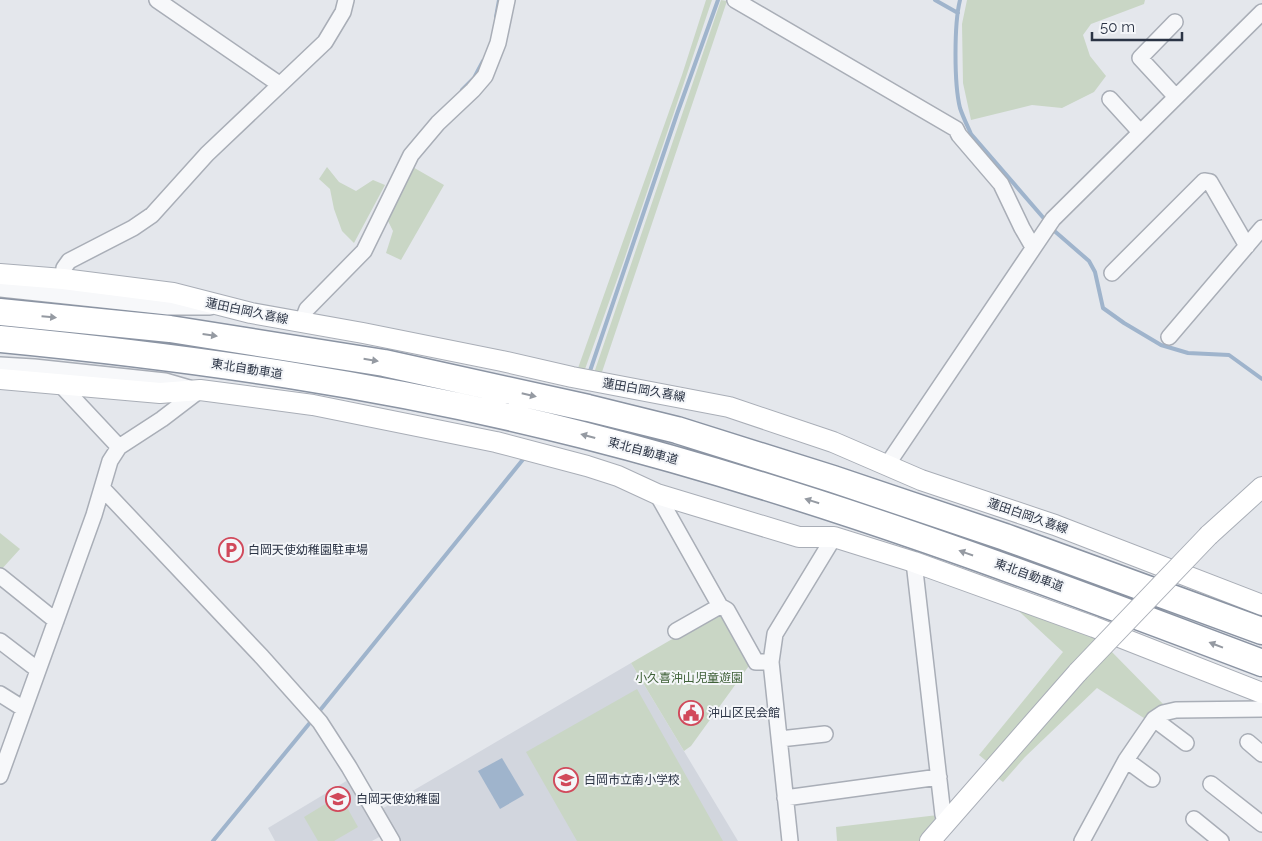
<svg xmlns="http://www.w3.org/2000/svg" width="1262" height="841" font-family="Raleway,'Noto Sans JP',sans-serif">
  <rect width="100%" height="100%" fill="#e4e7ec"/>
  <path fill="#d2d6de" d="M 631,663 L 738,841 L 398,841 L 380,810 Z
    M 348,780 L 381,836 L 372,841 L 275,841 L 268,828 Z"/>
  <path fill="#c9d6c5" d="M 706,0 L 712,0 L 623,263 L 584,372 L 577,371 L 682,75 Z
    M 721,0 L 727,1 L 601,375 L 594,373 Z
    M 967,0 L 1145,0 L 1144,4 L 1091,24 L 1083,35 L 1090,56 L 1106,76 L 1094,92 L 1062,108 L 1032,105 L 971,120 L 963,83 L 962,24 Z
    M 411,166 L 444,185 L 401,260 L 386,253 L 393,231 L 386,217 Z
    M 327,167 L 339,182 L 356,191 L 373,180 L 385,185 L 354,243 L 342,231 L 334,209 L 330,189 L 319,179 Z
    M 0,533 L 20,549 L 0,571 Z
    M 1009,602 L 1096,639 L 990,764 L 979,755 L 1063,652 Z
    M 723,612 L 751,663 L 691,746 L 684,751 L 631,663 L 717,613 Z
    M 1109,649 L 1166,707 L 1147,720 L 1097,688 L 1025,757 L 1003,782 L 995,776 Z
    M 637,689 L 723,841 L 577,841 L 526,752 Z
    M 340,795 L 358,827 L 334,841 L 318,841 L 304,817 Z
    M 938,815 L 939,825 L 923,841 L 837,841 L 836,827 Z"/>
  <path fill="#9fb4cc" d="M 502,758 L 524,795 L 500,809 L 478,771 Z"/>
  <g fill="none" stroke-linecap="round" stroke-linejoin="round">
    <path stroke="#9fb4cc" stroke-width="4" d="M 935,0 L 958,13
      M 960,0 C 954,24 954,84 960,108 C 963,117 967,125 971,134 L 1047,222
      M 496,17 L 499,0
      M 462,90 L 474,78 L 483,61
      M 1051,228 L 1089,261 L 1095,272 L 1103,308 L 1124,323 L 1161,345 L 1188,353 L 1229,355 L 1262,379
      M 590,371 L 677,114 L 718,0
      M 317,714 L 525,457
      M 213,841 L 313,719"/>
    <defs>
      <path id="street" d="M 157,0 L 279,84
        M 735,0 L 956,129 L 959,135 L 1001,184 L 1022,228 L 1033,247
        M 1175,22 L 1140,58 L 1176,97
        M 1110,99 L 1140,132
        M 1112,273 L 1204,181 L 1210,182 L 1247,246
        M 63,279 L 64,268 L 69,261 L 133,228 L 152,215 L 207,154 L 325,42 L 343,12 L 346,0
        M 0,289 L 168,307 L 210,307
        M 302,322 L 307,309 L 364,251 L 411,155 L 438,123 L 473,90 L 485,76 L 498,43 L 507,0
        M 1169,337 L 1262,228
        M 0,365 L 34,367 L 165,381 L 189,388
        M 60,384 L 119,447
        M 887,465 L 1053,219 L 1262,12
        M 103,489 L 262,657 L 320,722 L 349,767 L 392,841
        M 657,494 L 720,606 L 727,610 L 756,662 L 771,662
        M 914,562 L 943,815 L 949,821
        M 0,576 L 56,621
        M 676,631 L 720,606
        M 0,641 L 38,670
        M 0,694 L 24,709
        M 1154,719 L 1186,743
        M 780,739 L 825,734
        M 1248,742 L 1262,754
        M 1126,760 L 1152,779
        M 0,776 L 94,515 L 110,461 L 119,447 L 162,419 L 200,390
        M 1211,784 L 1262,824
        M 785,798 L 939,777
        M 1194,819 L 1221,841
        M 790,841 L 771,662 L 775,634 L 834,537
        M 1082,841 L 1126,760 L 1154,719 L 1163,713 L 1176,710 L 1262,709"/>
      <path id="secondary" d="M 0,274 L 63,279 L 173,293 L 251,313 L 363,333 L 502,361 L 572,377 L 729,407 L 833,442 L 921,480 L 1055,525 L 1262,605
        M 0,379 L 160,393 L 200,390 L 246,396 L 313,405 L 496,442 L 587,466 L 618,476 L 657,494 L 799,537 L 834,537 L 914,562 L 1094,627 L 1262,693
        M 1209,535 L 1262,487
        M 930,841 L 1078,672"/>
      <path id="highway" d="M 0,312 L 170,329 L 384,363 L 588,408 L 677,430 L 833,479 L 1005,537 L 1262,631
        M 0,339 C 196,358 393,386 583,435 C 815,494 1038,578 1262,663"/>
    </defs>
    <use href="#street" stroke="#a9aeb7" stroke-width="18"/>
    <use href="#secondary" stroke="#a9aeb7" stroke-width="22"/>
    <use href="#highway" stroke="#8b94a3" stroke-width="29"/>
    <use href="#street" stroke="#f7f8fa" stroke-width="15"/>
    <use href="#secondary" stroke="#fff" stroke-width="20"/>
    <use href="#highway" stroke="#fff" stroke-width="26"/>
    <defs>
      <path id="secondary-bridge" d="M 1078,672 L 1209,535"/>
    </defs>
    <use href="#secondary-bridge" stroke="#a9aeb7" stroke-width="22" stroke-linecap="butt"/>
    <use href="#secondary-bridge" stroke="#fff" stroke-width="20"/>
  </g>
  <defs><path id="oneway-solid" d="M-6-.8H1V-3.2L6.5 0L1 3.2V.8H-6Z" transform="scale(1.25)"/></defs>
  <g fill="#959aa2">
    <use href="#oneway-solid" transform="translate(49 317) rotate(5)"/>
    <use href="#oneway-solid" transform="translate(210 335) rotate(8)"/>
    <use href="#oneway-solid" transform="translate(371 360) rotate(9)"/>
    <use href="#oneway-solid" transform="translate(529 395) rotate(13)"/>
    <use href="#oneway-solid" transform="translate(588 436) rotate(-165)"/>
    <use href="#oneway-solid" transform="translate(812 501) rotate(-163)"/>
    <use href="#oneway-solid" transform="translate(966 553) rotate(-161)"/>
    <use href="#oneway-solid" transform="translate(1216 645) rotate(-159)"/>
  </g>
  <defs>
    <symbol id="parking-ring" viewBox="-11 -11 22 22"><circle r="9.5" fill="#f4f6f9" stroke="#d1495b" stroke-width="1.5"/><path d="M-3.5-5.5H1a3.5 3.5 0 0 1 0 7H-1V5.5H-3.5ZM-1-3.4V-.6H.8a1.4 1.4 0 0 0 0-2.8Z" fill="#d1495b"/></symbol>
    <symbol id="civic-ring" viewBox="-11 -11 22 22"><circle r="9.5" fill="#f4f6f9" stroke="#d1495b" stroke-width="1.5"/><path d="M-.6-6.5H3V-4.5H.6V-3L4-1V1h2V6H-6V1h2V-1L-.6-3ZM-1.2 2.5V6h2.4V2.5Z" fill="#d1495b"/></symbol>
    <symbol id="school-ring" viewBox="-11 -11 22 22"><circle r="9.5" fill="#f4f6f9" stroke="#d1495b" stroke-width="1.5"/><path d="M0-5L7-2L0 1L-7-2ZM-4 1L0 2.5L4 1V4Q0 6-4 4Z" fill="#d1495b"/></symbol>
  </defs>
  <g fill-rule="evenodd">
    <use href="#parking-ring" x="217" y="536" width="28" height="28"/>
    <use href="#civic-ring" x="677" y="699" width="28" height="28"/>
    <use href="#school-ring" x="552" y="766" width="28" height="28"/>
    <use href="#school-ring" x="324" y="785" width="28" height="28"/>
  </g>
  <g text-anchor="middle" stroke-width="4" stroke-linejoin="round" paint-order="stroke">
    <g font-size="12" fill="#2b3445" stroke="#f4f6f9">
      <text transform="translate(247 311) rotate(12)" y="4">蓮田白岡久喜線</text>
      <text transform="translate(247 369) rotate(9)" y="4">東北自動車道</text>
      <text transform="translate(644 390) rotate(10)" y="4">蓮田白岡久喜線</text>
      <text transform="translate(643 451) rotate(15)" y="4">東北自動車道</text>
      <text transform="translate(1028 516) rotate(19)" y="4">蓮田白岡久喜線</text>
      <text transform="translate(1029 575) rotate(20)" y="4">東北自動車道</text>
    </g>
    <g font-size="12" fill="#2b3445" stroke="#f4f6f9" text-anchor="start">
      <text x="248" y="554">白岡天使幼稚園駐車場</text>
      <text x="708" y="717">沖山区民会館</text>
      <text x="584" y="784">白岡市立南小学校</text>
      <text x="356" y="803">白岡天使幼稚園</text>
    </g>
    <g font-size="12" fill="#3f6138" stroke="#f4f6f9">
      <text x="689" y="682">小久喜沖山児童遊園</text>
    </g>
  </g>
  <path d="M1092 32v8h90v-8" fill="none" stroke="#2b3445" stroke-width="2.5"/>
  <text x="1100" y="32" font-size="15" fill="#2b3445" stroke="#f4f6f9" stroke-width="4" paint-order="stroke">50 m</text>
</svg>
